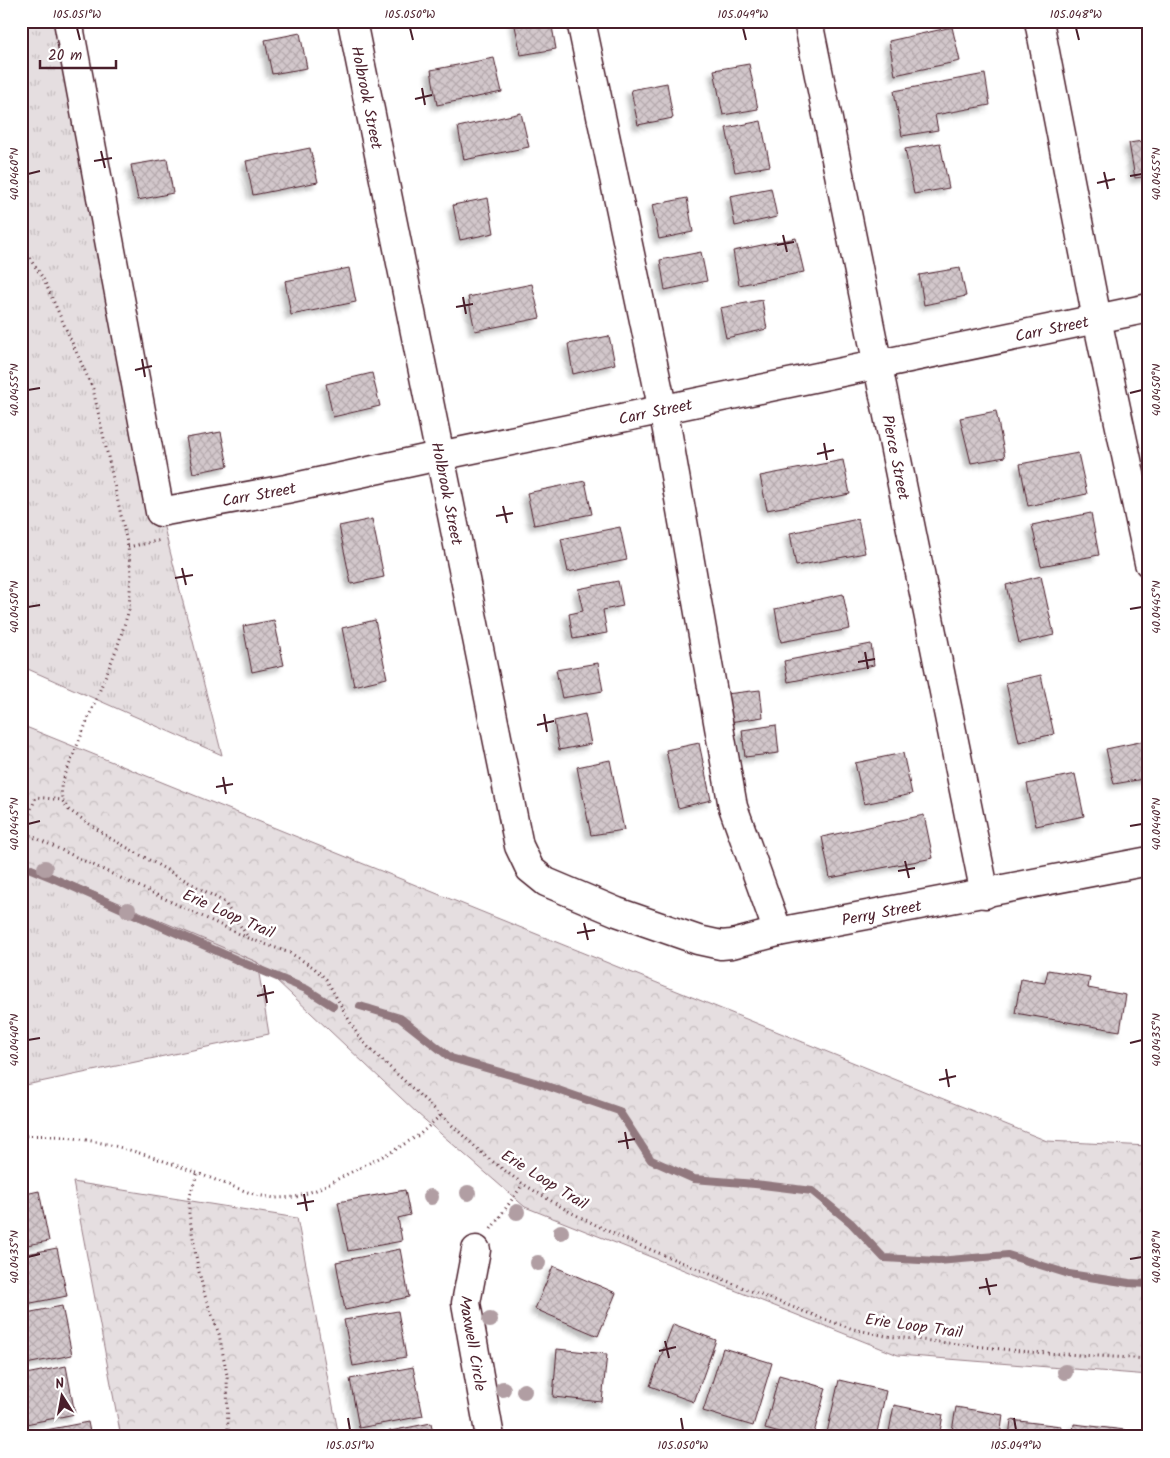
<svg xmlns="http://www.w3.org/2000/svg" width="1170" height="1458" font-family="Kalam,sans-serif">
  <defs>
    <pattern id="grass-tufts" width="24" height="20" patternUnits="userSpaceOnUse" patternTransform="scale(1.25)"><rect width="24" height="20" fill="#e5dee0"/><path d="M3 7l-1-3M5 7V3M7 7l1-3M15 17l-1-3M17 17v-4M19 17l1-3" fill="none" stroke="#c6bec0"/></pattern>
    <pattern id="park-crowns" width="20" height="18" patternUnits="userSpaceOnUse" patternTransform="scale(1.25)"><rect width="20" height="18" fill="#e5dee0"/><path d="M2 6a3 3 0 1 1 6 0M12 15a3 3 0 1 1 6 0" fill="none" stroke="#c6bec0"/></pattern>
    <pattern id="building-cross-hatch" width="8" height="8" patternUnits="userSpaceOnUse" patternTransform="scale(1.25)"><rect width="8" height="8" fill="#d2c7cb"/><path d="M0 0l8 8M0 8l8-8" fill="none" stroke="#b6aaae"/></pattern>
    <filter id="shadow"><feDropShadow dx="-4.5" dy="4.5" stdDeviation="2.5" flood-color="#0004"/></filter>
  </defs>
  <rect width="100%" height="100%" fill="#fff"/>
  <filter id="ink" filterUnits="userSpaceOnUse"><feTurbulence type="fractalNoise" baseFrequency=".02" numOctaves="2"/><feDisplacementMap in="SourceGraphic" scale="10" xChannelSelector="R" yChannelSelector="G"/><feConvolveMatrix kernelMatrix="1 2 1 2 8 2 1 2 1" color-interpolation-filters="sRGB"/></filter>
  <g filter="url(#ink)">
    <path fill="url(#grass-tufts)" stroke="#987e86" d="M 21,21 L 68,21 L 160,512 L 222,755 L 21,666 Z
      M 21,852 L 257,962 L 269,1034 L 21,1086 Z"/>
    <path fill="url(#park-crowns)" stroke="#987e86" d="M 21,725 L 1047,1141 L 1149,1146 L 1149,1375 L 898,1355 L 525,1207 L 418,1114 L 257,962 L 21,861 Z
      M 73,1182 L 297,1218 L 339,1437 L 121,1437 Z"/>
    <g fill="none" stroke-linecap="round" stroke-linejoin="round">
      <path stroke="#91787e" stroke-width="8" d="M 21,865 L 53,878 L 246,964 L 306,989 L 333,1006
        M 360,1006 L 400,1018 L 451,1058 L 535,1082 L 619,1111 L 651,1160 L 694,1179 L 755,1184 L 812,1191 L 851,1223 L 884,1258 L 938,1261 L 1008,1255 L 1069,1274 L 1129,1283 L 1149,1284"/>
    </g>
    <path fill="url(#building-cross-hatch)" stroke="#4a1f2b" filter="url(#shadow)" d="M 514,21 L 551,21 L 556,49 L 521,55 Z
      M 952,27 L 960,61 L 895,75 L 889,41 Z
      M 300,33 L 307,68 L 272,74 L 265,40 Z
      M 494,58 L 502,92 L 437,105 L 431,70 Z
      M 749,64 L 758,109 L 723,115 L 714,70 Z
      M 985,74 L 990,105 L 935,115 L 938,130 L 902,136 L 894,91 Z
      M 667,83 L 673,118 L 638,125 L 631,90 Z
      M 521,113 L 529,147 L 464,160 L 458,127 Z
      M 761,121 L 770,166 L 735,172 L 726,128 Z
      M 1149,140 L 1149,176 L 1135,178 L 1129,143 Z
      M 940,143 L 949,188 L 914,194 L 905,149 Z
      M 310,148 L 318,182 L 253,195 L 246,161 Z
      M 167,159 L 173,193 L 138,200 L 131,165 Z
      M 771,188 L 777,217 L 735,226 L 730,196 Z
      M 488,198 L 494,233 L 460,240 L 453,205 Z
      M 687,198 L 693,232 L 659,239 L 652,205 Z
      M 796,238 L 804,272 L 739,285 L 733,251 Z
      M 701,252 L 707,281 L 665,290 L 660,260 Z
      M 349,268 L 356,302 L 291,315 L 285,281 Z
      M 960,268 L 966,296 L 924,305 L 919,275 Z
      M 532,284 L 540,318 L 475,331 L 468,297 Z
      M 762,300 L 767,329 L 726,338 L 720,308 Z
      M 609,336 L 615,364 L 573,374 L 568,344 Z
      M 372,373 L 380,406 L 333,417 L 326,384 Z
      M 996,411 L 1005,457 L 971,463 L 960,418 Z
      M 221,432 L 228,466 L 193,473 L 186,438 Z
      M 1078,453 L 1087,494 L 1028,506 L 1020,464 Z
      M 843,460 L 850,494 L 767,510 L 760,476 Z
      M 585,481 L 592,514 L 534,525 L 527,493 Z
      M 1091,513 L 1099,555 L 1041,566 L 1032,525 Z
      M 372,519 L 384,577 L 351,584 L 339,526 Z
      M 858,519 L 865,553 L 796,566 L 790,533 Z
      M 620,527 L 627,560 L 568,572 L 561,539 Z
      M 1041,576 L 1054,635 L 1019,643 L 1006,585 Z
      M 618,581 L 623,606 L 603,610 L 607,633 L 573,639 L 569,614 L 583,611 L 578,589 Z
      M 843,594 L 850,629 L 781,642 L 775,609 Z
      M 274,620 L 284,665 L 252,672 L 243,626 Z
      M 375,620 L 387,678 L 354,686 L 342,628 Z
      M 871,644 L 874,665 L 788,682 L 784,661 Z
      M 598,663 L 603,691 L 562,698 L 556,670 Z
      M 1041,675 L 1054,734 L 1019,742 L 1006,683 Z
      M 760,690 L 763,717 L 729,722 L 726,694 Z
      M 585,714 L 591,744 L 559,750 L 554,721 Z
      M 776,725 L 779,753 L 745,757 L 742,730 Z
      M 1149,740 L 1149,778 L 1114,784 L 1106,749 Z
      M 699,743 L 711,800 L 678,808 L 666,750 Z
      M 903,753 L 912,794 L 864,804 L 855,763 Z
      M 610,760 L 624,830 L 591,835 L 577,767 Z
      M 1075,774 L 1084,816 L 1036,826 L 1027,784 Z
      M 924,815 L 933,858 L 830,878 L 822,837 Z
      M 1048,970 L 1090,977 L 1088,988 L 1126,995 L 1120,1031 L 1015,1013 L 1021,979 L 1045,983 Z
      M 405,1190 L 410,1215 L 398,1218 L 402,1241 L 348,1251 L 338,1202 Z
      M 39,1191 L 49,1241 L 21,1246 L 21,1195 Z
      M 57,1248 L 67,1296 L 21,1305 L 21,1255 Z
      M 400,1249 L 409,1297 L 345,1310 L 336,1262 Z
      M 553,1266 L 616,1293 L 598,1336 L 535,1309 Z
      M 62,1306 L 72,1355 L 21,1365 L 21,1314 Z
      M 398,1311 L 406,1357 L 353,1366 L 344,1320 Z
      M 673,1324 L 716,1340 L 694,1402 L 650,1386 Z
      M 723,1348 L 772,1363 L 753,1426 L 703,1411 Z
      M 557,1349 L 607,1354 L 602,1402 L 553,1397 Z
      M 66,1366 L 75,1414 L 26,1424 L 21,1400 L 21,1375 Z
      M 413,1367 L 423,1416 L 359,1428 L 350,1379 Z
      M 779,1375 L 826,1388 L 813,1437 L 795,1437 L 765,1429 Z
      M 839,1380 L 886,1391 L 876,1437 L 826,1437 Z
      M 894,1405 L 943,1415 L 939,1437 L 888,1437 Z
      M 956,1407 L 1003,1415 L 1000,1437 L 951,1437 Z
      M 1011,1420 L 1061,1426 L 1060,1437 L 1009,1437 Z
      M 88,1422 L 91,1437 L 31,1437 L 30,1433 Z
      M 431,1423 L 434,1437 L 375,1437 L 375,1434 Z
      M 1074,1424 L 1125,1430 L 1125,1437 L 1072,1437 Z"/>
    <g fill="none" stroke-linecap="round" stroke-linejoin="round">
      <defs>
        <g id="minor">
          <path id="s1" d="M 68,21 L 160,512 L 286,489 L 439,456 L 1149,308"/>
          <path id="s2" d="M 352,21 L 519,846 L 530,869 L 546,882 L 617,912 L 698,940 L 721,945 L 732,944 L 778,932 L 1149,861"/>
          <path d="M 581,21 L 667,430 L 733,807 L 778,932"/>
          <path id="s3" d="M 808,21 L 985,894"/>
          <path d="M 1039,21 L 1097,319 L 1149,563"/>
          <path id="s4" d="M 476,1250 L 466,1303 L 490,1437"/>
        </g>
      </defs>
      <use href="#minor" stroke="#4a1f2b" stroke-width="31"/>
      <path stroke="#4a1f2b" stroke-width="3" stroke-dasharray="1 4" stroke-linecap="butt" d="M 21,246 L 43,278 L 93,389 L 128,547 L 131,573 L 129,610 L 117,648 L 61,785 L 62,800 L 69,810 L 110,838 L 224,902 L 248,937
        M 128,547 L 162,540
        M 21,831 L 248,938 L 290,953 L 313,967 L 326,979 L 353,1027 L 360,1038 L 369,1048 L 484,1155 L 523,1184 L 570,1212 L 620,1237 L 761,1295 L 821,1318 L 853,1329 L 886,1336 L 1029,1352 L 1149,1359
        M 22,832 L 36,797 L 62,800
        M 21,1136 C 104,1131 180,1168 256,1195 L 275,1198 L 296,1197 L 316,1190 L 393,1151 L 419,1135 L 441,1115
        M 197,1174 L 189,1198 L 189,1213 L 198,1268 L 205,1296 L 219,1334 L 227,1375 L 228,1437
        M 491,1229 L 523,1184"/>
      <use href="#minor" stroke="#fff" stroke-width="28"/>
    </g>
    <g fill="#b19ea3">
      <circle cx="45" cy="868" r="8"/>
      <circle cx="128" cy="910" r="8"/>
      <circle cx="468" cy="1193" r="8"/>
      <circle cx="431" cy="1197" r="8"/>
      <circle cx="517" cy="1212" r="8"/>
      <circle cx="561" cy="1232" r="8"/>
      <circle cx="538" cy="1263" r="8"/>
      <circle cx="490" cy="1320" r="8"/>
      <circle cx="1065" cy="1372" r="8"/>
      <circle cx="503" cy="1389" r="8"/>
      <circle cx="524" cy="1391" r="8"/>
    </g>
  </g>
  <path fill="none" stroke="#4a1f2b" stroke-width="2" d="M 77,28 L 80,40M 410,28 L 413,40M 743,28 L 746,40M 1076,28 L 1079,40M 422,88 L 425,105M 415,99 L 432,95M 101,151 L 105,168M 94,161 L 112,158M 1104,172 L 1108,189M 28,174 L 40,171M 1130,176 L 1142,174M 1097,183 L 1115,179M 783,235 L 787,252M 777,245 L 794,242M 463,297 L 466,314M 456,307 L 473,304M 142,359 L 145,377M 135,370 L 152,366M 28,390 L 40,388M 1130,393 L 1142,390M 824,443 L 827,460M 817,454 L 834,450M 503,506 L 507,523M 496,516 L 513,513M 182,568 L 186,585M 175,578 L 193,575M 28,607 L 40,605M 1130,609 L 1142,607M 865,652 L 868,669M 858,662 L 875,659M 544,714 L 547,732M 537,725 L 554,721M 223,777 L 226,794M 216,787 L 233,784M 28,824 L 40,821M 1130,826 L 1142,824M 905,861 L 909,878M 898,871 L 915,868M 584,923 L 588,940M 577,933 L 595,930M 264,985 L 267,1003M 257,996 L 274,992M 28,1040 L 40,1038M 1130,1043 L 1142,1040M 946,1069 L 949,1087M 939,1080 L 956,1076M 625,1132 L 628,1149M 618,1142 L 635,1139M 304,1194 L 307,1211M 297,1204 L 314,1201M 28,1257 L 40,1254M 1130,1259 L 1142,1257M 986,1278 L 990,1295M 979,1288 L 997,1285M 665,1341 L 669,1358M 659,1351 L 676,1347M 348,1418 L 350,1430M 681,1418 L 683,1430M 1014,1418 L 1016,1430"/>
  <g text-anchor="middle" stroke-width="5" stroke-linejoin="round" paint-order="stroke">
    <g font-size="16" fill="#4a1f2b" stroke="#fff">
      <text dy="6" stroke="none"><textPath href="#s2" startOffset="78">Holbrook Street</textPath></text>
      <text dy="6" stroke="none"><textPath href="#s1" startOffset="1410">Carr Street</textPath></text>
      <text dy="6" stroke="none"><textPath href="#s1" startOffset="1005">Carr Street</textPath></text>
      <text dy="6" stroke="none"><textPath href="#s3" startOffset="445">Pierce Street</textPath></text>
      <text dy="6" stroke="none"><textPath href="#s1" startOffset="600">Carr Street</textPath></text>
      <text dy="6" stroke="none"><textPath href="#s2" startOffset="482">Holbrook Street</textPath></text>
      <text transform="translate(229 913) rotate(24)" y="6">Erie Loop Trail</text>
      <text dy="6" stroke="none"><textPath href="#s2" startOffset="1238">Perry Street</textPath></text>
      <text transform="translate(545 1179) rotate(32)" y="6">Erie Loop Trail</text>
      <text transform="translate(914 1325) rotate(8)" y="6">Erie Loop Trail</text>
      <text dy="6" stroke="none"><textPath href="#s4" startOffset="95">Maxwell Circle</textPath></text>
    </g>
  </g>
  <rect width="1170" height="1458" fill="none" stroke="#fff" stroke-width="55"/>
  <g transform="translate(62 1396) rotate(349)" stroke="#ffffff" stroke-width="4" paint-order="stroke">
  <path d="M0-4L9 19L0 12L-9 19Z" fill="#4a1f2b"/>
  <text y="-8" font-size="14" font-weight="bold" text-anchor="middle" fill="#4a1f2b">N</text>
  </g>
  <path d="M40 60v8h76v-8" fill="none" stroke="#4a1f2b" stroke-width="2.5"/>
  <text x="48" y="60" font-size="15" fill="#4a1f2b" stroke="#ffffff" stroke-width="4" paint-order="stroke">20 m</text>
  <rect x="28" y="28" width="1114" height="1402" fill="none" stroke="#4a1f2b" stroke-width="2"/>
  <g font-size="12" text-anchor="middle" fill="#4a1f2b">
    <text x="77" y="18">105.051°W</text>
    <text x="410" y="18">105.050°W</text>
    <text x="743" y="18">105.049°W</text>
    <text x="1076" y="18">105.048°W</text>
    <text transform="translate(1156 174) rotate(-90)" y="4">40.0455°N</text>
    <text transform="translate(14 174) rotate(-90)" y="4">40.0460°N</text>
    <text transform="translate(1156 390) rotate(-90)" y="4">40.0450°N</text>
    <text transform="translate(14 390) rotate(-90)" y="4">40.0455°N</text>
    <text transform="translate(1156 607) rotate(-90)" y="4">40.0445°N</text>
    <text transform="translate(14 607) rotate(-90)" y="4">40.0450°N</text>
    <text transform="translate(1156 824) rotate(-90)" y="4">40.0440°N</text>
    <text transform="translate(14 824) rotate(-90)" y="4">40.0445°N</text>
    <text transform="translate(1156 1040) rotate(-90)" y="4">40.0435°N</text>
    <text transform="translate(14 1040) rotate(-90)" y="4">40.0440°N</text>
    <text transform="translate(1156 1257) rotate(-90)" y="4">40.0430°N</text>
    <text transform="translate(14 1257) rotate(-90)" y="4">40.0435°N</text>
    <text x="350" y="1449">105.051°W</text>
    <text x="683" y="1449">105.050°W</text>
    <text x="1016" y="1449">105.049°W</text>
  </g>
</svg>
